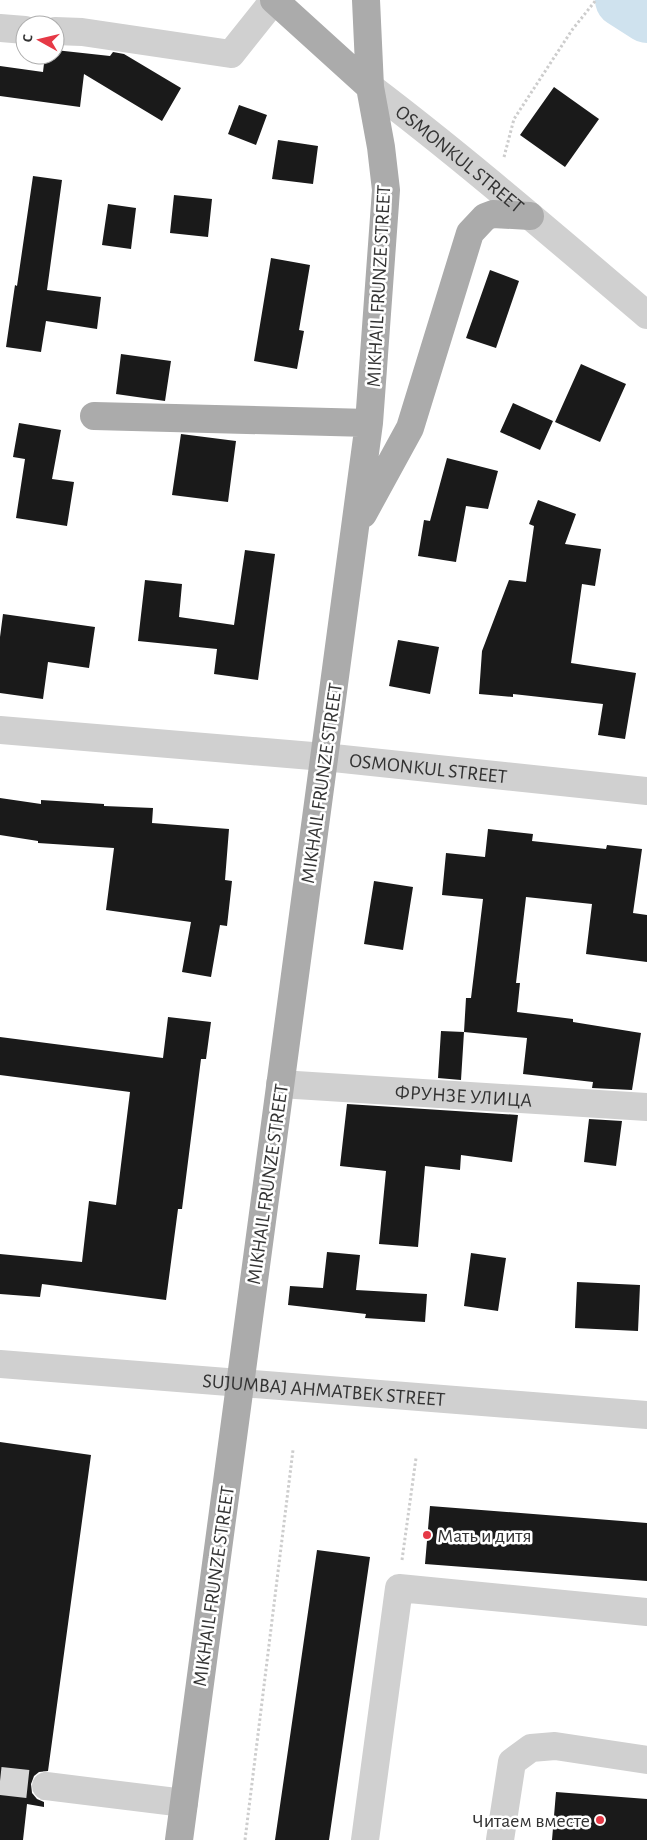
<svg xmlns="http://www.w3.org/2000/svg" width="647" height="1840" font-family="'Alegreya Sans',sans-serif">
  <rect width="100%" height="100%" fill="#fff"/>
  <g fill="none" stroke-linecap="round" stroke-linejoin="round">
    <path stroke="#cfe2ee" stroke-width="54" d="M 622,0 L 647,16"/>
  </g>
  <path fill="#1a1a1a" d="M 55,50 L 110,56 L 113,52 L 124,54 L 181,88 L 162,121 L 84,74 L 80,107 L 0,96 L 0,66 L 43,72 L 45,55 L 55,55 Z
    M 554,87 L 599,119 L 565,167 L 520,135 Z
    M 239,105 L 267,115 L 256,145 L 228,134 Z
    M 278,140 L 318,146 L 313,184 L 272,179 Z
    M 33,176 L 62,180 L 47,290 L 101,297 L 97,329 L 46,321 L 41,352 L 6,347 L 15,285 L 17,286 Z
    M 174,195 L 212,199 L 208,237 L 170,233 Z
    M 108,204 L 136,208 L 131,249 L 102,245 Z
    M 271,258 L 310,265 L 299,330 L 304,331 L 297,369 L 254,361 Z
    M 490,270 L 519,281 L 496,348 L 466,338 Z
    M 121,354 L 171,361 L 165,401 L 116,394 Z
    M 581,364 L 626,384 L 600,442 L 555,422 Z
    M 513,403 L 553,421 L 540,450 L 500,432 Z
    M 19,423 L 61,430 L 52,479 L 74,482 L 67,526 L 16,518 L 25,459 L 13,457 Z
    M 181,434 L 236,441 L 228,502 L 172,495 Z
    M 447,458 L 498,471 L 488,509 L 466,506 L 456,562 L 418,556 L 424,520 L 430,521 Z
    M 538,500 L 576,514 L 565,544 L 601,549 L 595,586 L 582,584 L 571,663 L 636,673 L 625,739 L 598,735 L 603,704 L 513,694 L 513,697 L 479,694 L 482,651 L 509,580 L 526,582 L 534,526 L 529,524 Z
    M 245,550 L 275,554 L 258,680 L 214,674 L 217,649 L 138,641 L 145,580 L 182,584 L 179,617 L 234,625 Z
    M 3,614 L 95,627 L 89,668 L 48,662 L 43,699 L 0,693 L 0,637 Z
    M 398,640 L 439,647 L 430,694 L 389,686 Z
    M 0,798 L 41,804 L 41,800 L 104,804 L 104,806 L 153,808 L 152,823 L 229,829 L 225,880 L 232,881 L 227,926 L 220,925 L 211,977 L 182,972 L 191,922 L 106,910 L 114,848 L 38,843 L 38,841 L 0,835 Z
    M 488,829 L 533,834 L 532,841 L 606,849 L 607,845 L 642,849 L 633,913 L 647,915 L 647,962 L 586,954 L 592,904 L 526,897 L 516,983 L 520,983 L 517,1012 L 573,1019 L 573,1022 L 641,1033 L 632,1090 L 592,1088 L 593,1082 L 523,1074 L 527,1038 L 464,1032 L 466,998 L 471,998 L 483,899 L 442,895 L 446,853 L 485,857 Z
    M 374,881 L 413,887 L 403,950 L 364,944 Z
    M 168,1017 L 211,1022 L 206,1059 L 201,1059 L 182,1209 L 178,1209 L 166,1300 L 42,1284 L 40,1297 L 0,1294 L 0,1254 L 82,1262 L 89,1201 L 116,1205 L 130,1092 L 0,1075 L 0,1037 L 163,1058 Z
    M 441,1031 L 464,1032 L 461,1080 L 438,1078 Z
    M 347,1104 L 518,1115 L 512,1162 L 461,1155 L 460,1170 L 425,1166 L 418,1247 L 379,1244 L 386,1171 L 340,1166 Z
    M 589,1119 L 622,1121 L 616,1166 L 584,1162 Z
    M 327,1252 L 360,1255 L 356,1290 L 427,1294 L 425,1322 L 365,1318 L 366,1314 L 288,1305 L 290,1286 L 323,1288 Z
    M 471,1253 L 506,1258 L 498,1311 L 464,1306 Z
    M 577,1282 L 640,1285 L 638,1331 L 575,1328 Z
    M 0,1442 L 91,1455 L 48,1771 L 39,1772 L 34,1776 L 31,1784 L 32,1793 L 37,1799 L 44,1802 L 44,1807 L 27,1804 L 23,1840 L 0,1840 Z
    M 430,1506 L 647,1523 L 647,1581 L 425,1564 Z
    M 317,1550 L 370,1557 L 329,1840 L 275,1840 Z
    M 556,1792 L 647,1799 L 647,1840 L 552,1840 Z"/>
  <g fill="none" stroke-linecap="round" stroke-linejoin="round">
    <path stroke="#d6d6d6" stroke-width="28" stroke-dasharray="28 14" stroke-linecap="butt" d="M 0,1781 L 46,1786"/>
    <path stroke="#cdcdcd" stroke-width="3" stroke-dasharray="2.5 2.5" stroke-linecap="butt" d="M 504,157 L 514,119 L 572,30 L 596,0
      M 402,1560 L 416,1458
      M 245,1840 L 293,1450"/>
    <g stroke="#d0d0d0" stroke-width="28">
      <path d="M 0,28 L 25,30"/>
      <path d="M 55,31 L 82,32 L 231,54 L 274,0"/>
      <path id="s1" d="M 370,87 C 465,159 556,238 647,315"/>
      <path id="s2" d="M 0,730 L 324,757 L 647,791"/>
      <path id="s3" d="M 280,1084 L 647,1107"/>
      <path id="s4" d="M 0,1364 L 647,1415"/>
      <path d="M 46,1786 L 184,1803"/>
      <path d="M 365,1840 L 399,1588 L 647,1612"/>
      <path d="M 500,1840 L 512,1762 L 531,1748 L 555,1746 L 647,1760"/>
    </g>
    <path stroke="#ababab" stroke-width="28" d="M 274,0 L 370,87
      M 366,0 L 370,87 L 381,147 L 386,190 L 369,423
      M 94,416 L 369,423 L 179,1840
      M 363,514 L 410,428 L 470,233 L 485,217 L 493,214 L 530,216"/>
  </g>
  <g fill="#e63946" stroke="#fff" stroke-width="2">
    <circle cx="427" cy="1535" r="5"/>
    <circle cx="600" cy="1820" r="5"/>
  </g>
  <g text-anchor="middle" stroke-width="5" stroke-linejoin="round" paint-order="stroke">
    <g font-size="20" fill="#333" stroke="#fff">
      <text dy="7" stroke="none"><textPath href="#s1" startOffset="115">OSMONKUL STREET</textPath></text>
      <text transform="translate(378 286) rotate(-87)" y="7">MIKHAIL FRUNZE STREET</text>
      <text dy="7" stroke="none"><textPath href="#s2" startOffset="430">OSMONKUL STREET</textPath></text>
      <text transform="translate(321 783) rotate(-82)" y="7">MIKHAIL FRUNZE STREET</text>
      <text dy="7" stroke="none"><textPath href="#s3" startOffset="184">ФРУНЗЕ УЛИЦА</textPath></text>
      <text transform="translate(267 1184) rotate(-82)" y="7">MIKHAIL FRUNZE STREET</text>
      <text dy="7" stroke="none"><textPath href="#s4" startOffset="325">SUJUMBAJ AHMATBEK STREET</textPath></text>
      <text transform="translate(213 1586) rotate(-82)" y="7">MIKHAIL FRUNZE STREET</text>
    </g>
    <g font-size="20" fill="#333" stroke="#fff" text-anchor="start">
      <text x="437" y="1542">Мать и дитя</text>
      <text x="590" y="1827" text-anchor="end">Читаем вместе</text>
    </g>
  </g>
  <g transform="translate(40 40) rotate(278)"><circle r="24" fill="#ffffff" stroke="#adadad"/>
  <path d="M0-4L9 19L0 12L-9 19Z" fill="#e63946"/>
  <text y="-8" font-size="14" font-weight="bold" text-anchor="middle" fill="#333333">С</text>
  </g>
</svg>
